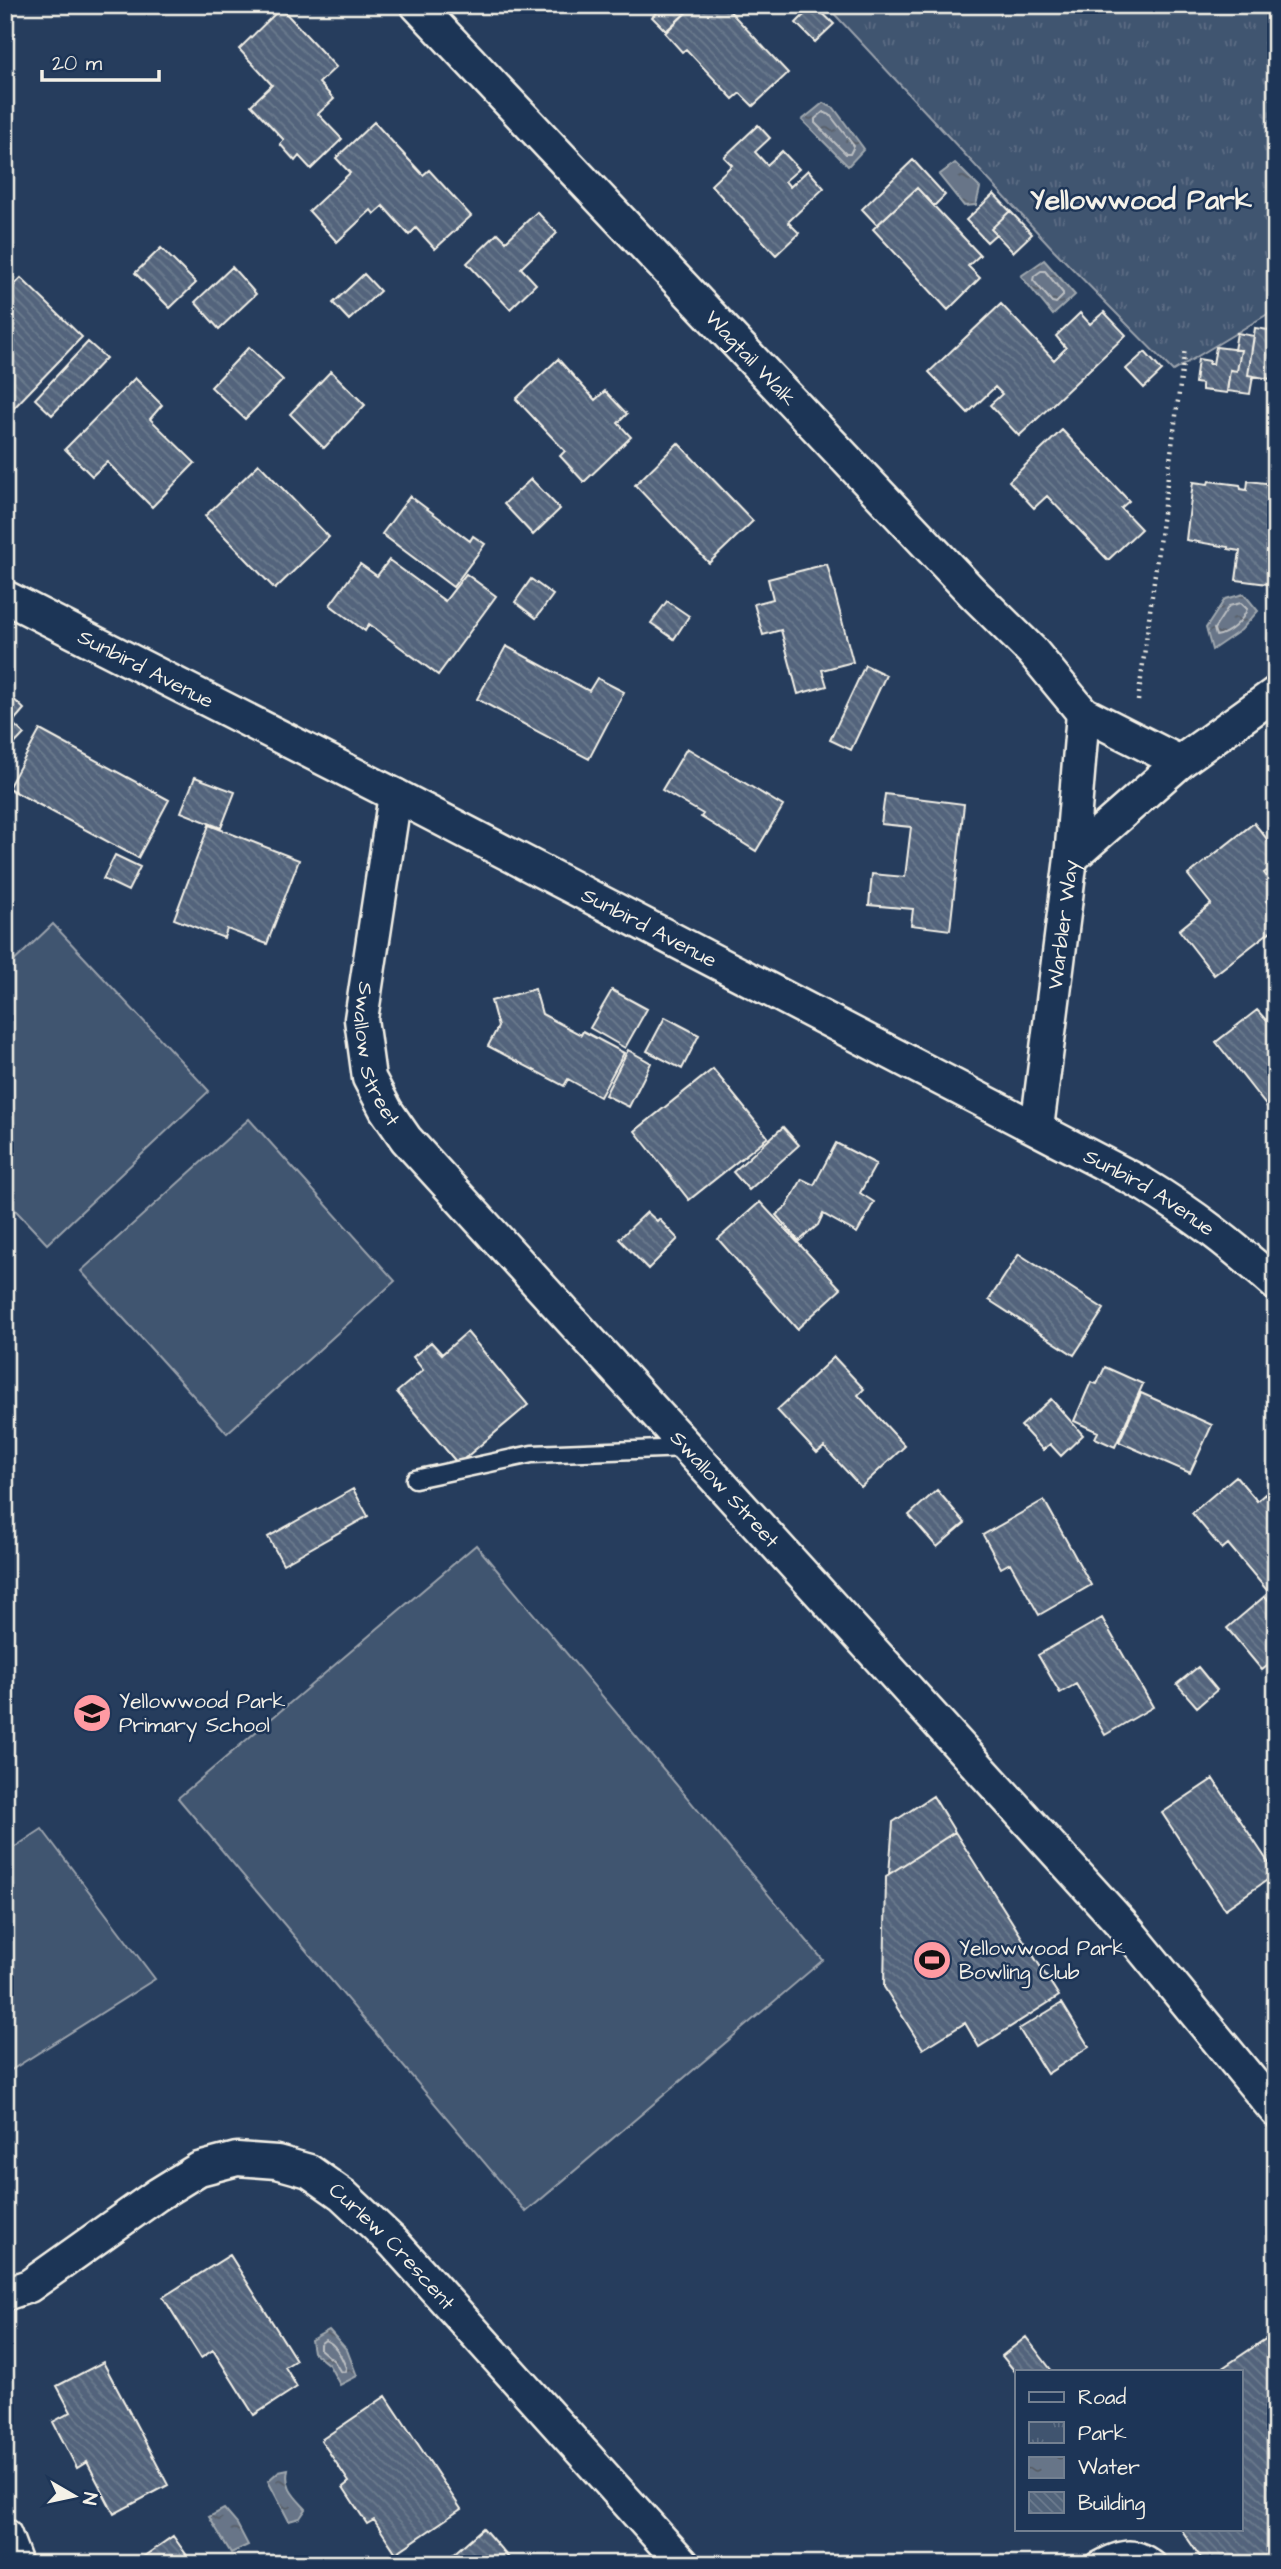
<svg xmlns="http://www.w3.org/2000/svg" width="1281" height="2569" font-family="'Architects Daughter',sans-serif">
  <defs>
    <pattern id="park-tufts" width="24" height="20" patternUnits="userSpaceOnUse" patternTransform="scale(1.75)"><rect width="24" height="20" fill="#40546f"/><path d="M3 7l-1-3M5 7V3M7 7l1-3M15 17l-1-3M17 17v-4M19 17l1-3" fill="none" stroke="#5c6d84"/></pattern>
    <pattern id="water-ripples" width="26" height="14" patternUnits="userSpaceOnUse" patternTransform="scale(1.75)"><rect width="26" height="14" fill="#677588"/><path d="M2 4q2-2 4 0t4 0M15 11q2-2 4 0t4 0" fill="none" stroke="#585e67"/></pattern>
    <pattern id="building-back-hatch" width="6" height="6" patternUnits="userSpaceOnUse" patternTransform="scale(1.75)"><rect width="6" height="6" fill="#52647b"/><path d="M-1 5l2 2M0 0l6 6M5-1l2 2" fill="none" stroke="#6c7b8e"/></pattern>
  </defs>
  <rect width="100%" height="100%" fill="#263d5d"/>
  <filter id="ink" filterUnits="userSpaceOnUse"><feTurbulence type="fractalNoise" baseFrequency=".0143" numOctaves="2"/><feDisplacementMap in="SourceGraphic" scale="14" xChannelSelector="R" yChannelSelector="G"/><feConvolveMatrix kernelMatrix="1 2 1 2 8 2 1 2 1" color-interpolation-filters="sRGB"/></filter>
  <g filter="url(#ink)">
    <path fill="url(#park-tufts)" stroke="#9aa2ac" stroke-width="2" d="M 826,5 L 1276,5 L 1276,309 L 1173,371 L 1054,250 Z"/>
    <path fill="#40546f" stroke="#9aa2ac" stroke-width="2" d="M 53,924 L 209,1091 L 47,1244 L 5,1199 L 5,970 Z
      M 249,1119 L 395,1281 L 227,1433 L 81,1271 Z
      M 476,1545 L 823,1960 L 526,2212 L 178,1798 Z
      M 42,1829 L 155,1979 L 5,2074 L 5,1836 L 15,1847 Z"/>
    <path fill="url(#water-ripples)" stroke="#9fa7ae" stroke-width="2" d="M 823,103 L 834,108 L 864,149 L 848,166 L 802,120 Z
      M 955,163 L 980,188 L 976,205 L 964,206 L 939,175 Z
      M 1044,260 L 1075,295 L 1053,315 L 1021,276 Z
      M 1244,594 L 1258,611 L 1241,630 L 1212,650 L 1206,628 L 1225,599 Z
      M 329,2330 L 347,2350 L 357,2376 L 340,2385 L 329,2365 L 313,2352 L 311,2340 Z
      M 288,2469 C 284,2488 294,2496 306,2509 L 300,2518 L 289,2521 L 268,2481 L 279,2471 Z
      M 224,2509 L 237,2524 L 248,2545 L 231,2553 L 209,2517 Z"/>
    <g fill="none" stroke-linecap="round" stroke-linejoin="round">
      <path stroke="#bcbfc2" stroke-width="2" d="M 823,112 L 830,115 L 854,146 L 850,154 L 846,154 L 815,123 L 815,119 Z
        M 1041,271 L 1045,271 L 1063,293 L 1063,296 L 1056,303 L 1052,302 L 1033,280 L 1034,276 Z
        M 1241,603 L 1247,609 C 1243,621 1229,634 1216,636 L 1214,629 L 1229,606 Z
        M 325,2340 C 336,2344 342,2357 346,2368 L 345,2372 L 340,2371 L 334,2361 L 320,2349 L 320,2344 Z"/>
    </g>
    <path fill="url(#building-back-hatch)" stroke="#f4f1e8" stroke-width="2" d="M 664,5 L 694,5 L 666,31 L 652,17 Z
      M 694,5 L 724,5 L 788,73 L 753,106 L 740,93 L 733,99 L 686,49 L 682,52 L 665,33 Z
      M 814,5 L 834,24 L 815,42 L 796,23 Z
      M 281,8 L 336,67 L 319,83 L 334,99 L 318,114 L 342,139 L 311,169 L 299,156 L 295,161 L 280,144 L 284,140 L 251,105 L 272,85 L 239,49 Z
      M 374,122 L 423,175 L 429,170 L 471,216 L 435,249 L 416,228 L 409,235 L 383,206 L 374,214 L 371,210 L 337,242 L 309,211 L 350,173 L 336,158 Z
      M 758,125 L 770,138 L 755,152 L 767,165 L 782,151 L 799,169 L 785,181 L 790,187 L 808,170 L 824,188 L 788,222 L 799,233 L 776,255 L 711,185 L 732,165 L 724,157 Z
      M 913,160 L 945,195 L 934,206 L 917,188 L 877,225 L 862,209 Z
      M 917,188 L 980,255 L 968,266 L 980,278 L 948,310 L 873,229 Z
      M 994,194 L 1010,211 L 991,229 L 996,234 L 987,242 L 966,220 Z
      M 1010,211 L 1032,234 L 1013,252 L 991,229 Z
      M 537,212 L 557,233 L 521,268 L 536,284 L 510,309 L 467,263 L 498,233 L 506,241 Z
      M 161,248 L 196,283 L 170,308 L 135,273 Z
      M 232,267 L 256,294 L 219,329 L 195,302 Z
      M 364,274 L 380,291 L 349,320 L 333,303 Z
      M 21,278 L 82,337 L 9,413 L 5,409 L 5,295 Z
      M 1001,304 L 1054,360 L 1066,348 L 1056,336 L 1080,313 L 1090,324 L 1104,312 L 1126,335 L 1019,436 L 990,405 L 1002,394 L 995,387 L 968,413 L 929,372 Z
      M 1255,328 L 1276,331 L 1276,380 L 1248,375 Z
      M 1237,333 L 1254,336 L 1248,375 L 1253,376 L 1250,394 L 1227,391 L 1230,370 L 1237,371 L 1241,350 L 1234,350 Z
      M 88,342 L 106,358 L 52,415 L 35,399 Z
      M 249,347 L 283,380 L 245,419 L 211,387 Z
      M 1216,347 L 1241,350 L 1237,371 L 1230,370 L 1227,393 L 1202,390 L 1202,384 L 1195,383 L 1198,359 L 1210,361 L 1209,364 L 1213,364 Z
      M 1145,352 L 1162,371 L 1144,388 L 1126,369 Z
      M 558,359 L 595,400 L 605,391 L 627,414 L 618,423 L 631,437 L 584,482 L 560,456 L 565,451 L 516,399 Z
      M 331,371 L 365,405 L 324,448 L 290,414 Z
      M 135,378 L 162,405 L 150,419 L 195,463 L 152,507 L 107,462 L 92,476 L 65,449 Z
      M 1062,430 L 1129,501 L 1121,508 L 1141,529 L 1108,560 L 1047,496 L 1034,508 L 1009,481 Z
      M 678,443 L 753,521 L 709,563 L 635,485 Z
      M 259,464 L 329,537 L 275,589 L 205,516 Z
      M 1275,473 L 1276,585 L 1236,580 L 1240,551 L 1228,549 L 1228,547 L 1186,540 L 1193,482 L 1208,484 L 1209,481 L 1240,485 L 1241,489 L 1247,490 L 1248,481 L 1274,484 Z
      M 531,479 L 560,509 L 533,535 L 504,504 Z
      M 410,496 L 470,541 L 473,536 L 485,544 L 453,587 L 382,534 Z
      M 389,560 L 445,601 L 466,574 L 496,596 L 438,675 L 369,624 L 365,631 L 330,605 L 360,564 L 377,576 Z
      M 827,564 L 853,662 L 822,670 L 827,686 L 798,694 L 781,630 L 763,635 L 754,604 L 773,599 L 768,579 Z
      M 531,579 L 553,595 L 536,618 L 515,602 Z
      M 667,601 L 689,616 L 674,639 L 651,623 Z
      M 506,646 L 589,691 L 597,678 L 624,692 L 589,759 L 477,699 Z
      M 865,665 L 886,675 L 851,750 L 830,740 Z
      M 5,691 L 24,709 L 12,723 L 24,734 L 5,754 Z
      M 40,730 L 169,800 L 138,858 L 8,788 Z
      M 687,748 L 783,806 L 756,851 L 701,817 L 703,814 L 662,790 Z
      M 195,777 L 235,792 L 221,828 L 181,812 Z
      M 885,794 L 964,804 L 950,930 L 911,925 L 913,909 L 869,905 L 872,874 L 905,877 L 911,827 L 881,824 Z
      M 1254,823 L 1276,850 L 1276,864 L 1264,873 L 1276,888 L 1276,894 L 1266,901 L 1276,914 L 1276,927 L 1214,975 L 1179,930 L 1211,904 L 1188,875 Z
      M 209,825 L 299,860 L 267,944 L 227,929 L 224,938 L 174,919 Z
      M 115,855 L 140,867 L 128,891 L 103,879 Z
      M 535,989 L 542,1014 L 581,1035 L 583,1031 L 624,1053 L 600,1097 L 568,1079 L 564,1086 L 488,1046 L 498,1027 L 491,1001 Z
      M 612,990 L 647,1009 L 625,1048 L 590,1028 Z
      M 1257,1010 L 1266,1020 L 1273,1015 L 1276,1018 L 1276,1118 L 1216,1042 Z
      M 665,1017 L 699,1035 L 682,1069 L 647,1051 Z
      M 628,1050 L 651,1063 L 629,1107 L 605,1095 Z
      M 713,1069 L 768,1137 L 689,1200 L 635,1131 Z
      M 783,1127 L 799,1145 L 749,1190 L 733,1172 Z
      M 836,1143 L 876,1164 L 860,1193 L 874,1202 L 857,1233 L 823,1214 L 818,1225 L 799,1241 L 776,1215 L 787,1206 L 802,1179 L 814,1185 Z
      M 760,1202 L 841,1289 L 797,1329 L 718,1239 Z
      M 647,1212 L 657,1221 L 659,1219 L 678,1239 L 648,1269 L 619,1239 Z
      M 1019,1254 L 1104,1309 L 1074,1355 L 989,1300 Z
      M 467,1332 L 528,1405 L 458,1464 L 397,1392 L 423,1370 L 413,1357 L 431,1342 L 442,1354 Z
      M 834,1357 L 864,1389 L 858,1395 L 905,1446 L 861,1487 L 824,1447 L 817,1453 L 777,1410 Z
      M 1105,1367 L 1143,1384 L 1115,1447 L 1095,1438 L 1098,1432 L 1074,1421 L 1091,1382 L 1097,1384 Z
      M 1141,1393 L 1212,1425 L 1190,1473 L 1119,1442 Z
      M 1051,1399 L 1083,1435 L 1061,1456 L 1050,1444 L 1043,1450 L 1021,1426 Z
      M 1236,1476 L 1257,1501 L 1265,1494 L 1276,1508 L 1276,1601 L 1228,1544 L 1222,1549 L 1192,1513 Z
      M 353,1489 L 368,1516 L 283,1564 L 268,1537 Z
      M 937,1490 L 965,1523 L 937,1547 L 909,1515 Z
      M 1044,1500 L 1091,1585 L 1039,1615 L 1010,1563 L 1001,1568 L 983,1535 Z
      M 1265,1596 L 1276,1609 L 1276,1659 L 1262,1670 L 1227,1628 Z
      M 1102,1618 L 1153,1707 L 1105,1735 L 1076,1684 L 1060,1693 L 1038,1655 Z
      M 1198,1667 L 1217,1690 L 1197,1707 L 1177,1684 Z
      M 1213,1779 L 1276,1874 L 1225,1909 L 1162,1813 Z
      M 933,1796 L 955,1832 L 889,1874 L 893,1822 Z
      M 955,1832 L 1059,1996 L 979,2047 L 965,2023 L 923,2049 L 884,1987 L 886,1876 Z
      M 1062,2003 L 1089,2047 L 1047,2074 L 1019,2029 Z
      M 230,2255 L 296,2360 L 285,2367 L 297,2387 L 254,2415 L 213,2350 L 201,2358 L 163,2297 Z
      M 1276,2332 L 1276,2564 L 1205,2564 L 1181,2529 L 1241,2529 L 1241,2371 L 1218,2371 Z
      M 1026,2337 L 1052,2371 L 1017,2371 L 1017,2374 L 1002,2356 Z
      M 103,2362 L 168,2485 L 114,2514 L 87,2462 L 77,2468 L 53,2422 L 71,2412 L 57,2386 Z
      M 386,2396 L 461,2509 L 396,2553 L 374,2520 L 367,2524 L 343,2487 L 349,2482 L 321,2440 Z
      M 483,2528 L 514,2564 L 442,2564 Z
      M 173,2536 L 193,2564 L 133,2564 Z"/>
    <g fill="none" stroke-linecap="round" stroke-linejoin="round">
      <defs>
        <path id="lane" d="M 415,1479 L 532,1454 L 687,1448
          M 1091,2564 C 1118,2549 1135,2541 1160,2564"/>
        <g id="street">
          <path id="s1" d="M 417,5 L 972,592 L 1032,651 L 1083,713 L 1180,762"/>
          <path id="s2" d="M 5,597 L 395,795 L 1143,1184 C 1194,1215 1231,1244 1276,1284"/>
          <path id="s3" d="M 395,795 L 361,1019 L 369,1078 L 386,1110 L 406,1139 L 1128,1931 L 1276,2111"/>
          <path d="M 1071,858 L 1083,713"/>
          <path id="s4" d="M 1037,1128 L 1071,858 L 1180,762 L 1276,693"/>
          <path id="s5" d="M 5,2294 L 29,2286 L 157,2195 L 199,2169 L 237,2159 L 277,2162 L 309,2171 L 343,2195 L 393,2242 L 683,2564"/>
          <path d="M 5,2535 L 16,2564"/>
        </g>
      </defs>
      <use href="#lane" stroke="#f4f1e8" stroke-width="21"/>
      <use href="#street" stroke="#f4f1e8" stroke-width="37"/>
      <path stroke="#f4f1e8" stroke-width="4.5" stroke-dasharray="2 5" stroke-linecap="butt" d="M 1138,701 L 1185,348"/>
      <use href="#lane" stroke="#1d3557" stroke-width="16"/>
      <use href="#street" stroke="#1d3557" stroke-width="32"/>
    </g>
  </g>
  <defs>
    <symbol id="school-disc" viewBox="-11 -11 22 22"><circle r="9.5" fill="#ff9aa2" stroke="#1d3557"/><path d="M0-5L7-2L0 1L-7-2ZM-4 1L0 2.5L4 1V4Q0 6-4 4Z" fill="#111"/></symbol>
    <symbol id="stadium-disc" viewBox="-11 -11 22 22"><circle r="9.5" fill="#ff9aa2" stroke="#1d3557"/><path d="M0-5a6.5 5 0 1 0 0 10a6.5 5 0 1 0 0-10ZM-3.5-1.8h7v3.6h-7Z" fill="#111"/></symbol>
  </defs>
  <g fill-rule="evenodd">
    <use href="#school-disc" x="70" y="1691" width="44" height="44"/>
    <use href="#stadium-disc" x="910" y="1938" width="44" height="44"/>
  </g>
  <g text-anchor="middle" stroke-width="5" stroke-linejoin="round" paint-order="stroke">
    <g font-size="21" fill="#f4f1e8" stroke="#1d3557">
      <text dy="7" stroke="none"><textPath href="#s1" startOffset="486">Wagtail Walk</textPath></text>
      <text dy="7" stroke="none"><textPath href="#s2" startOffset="158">Sunbird Avenue</textPath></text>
      <text dy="7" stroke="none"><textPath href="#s4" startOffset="205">Warbler Way</textPath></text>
      <text dy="7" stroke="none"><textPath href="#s2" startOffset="724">Sunbird Avenue</textPath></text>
      <text dy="7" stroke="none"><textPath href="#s3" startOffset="264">Swallow Street</textPath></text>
      <text dy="7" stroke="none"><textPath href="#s2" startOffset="1290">Sunbird Avenue</textPath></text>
      <text dy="7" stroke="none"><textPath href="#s3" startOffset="831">Swallow Street</textPath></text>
      <text dy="7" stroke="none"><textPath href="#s5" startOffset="457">Curlew Crescent</textPath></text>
    </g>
    <g font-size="21" fill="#f4f1e8" stroke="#1d3557" text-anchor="start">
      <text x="119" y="1708">Yellowwood Park<tspan x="119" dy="24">Primary School</tspan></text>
      <text x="959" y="1955">Yellowwood Park<tspan x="959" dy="24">Bowling Club</tspan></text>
    </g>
    <g font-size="28" font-weight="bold" fill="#f4f1e8" stroke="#1d3557">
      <text x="1141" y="209">Yellowwood Park</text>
    </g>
  </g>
  <rect width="1281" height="2569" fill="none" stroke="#1d3557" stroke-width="28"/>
  <rect x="14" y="14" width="1253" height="2541" fill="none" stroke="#f4f1e8" stroke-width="2.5" filter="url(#ink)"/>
  <rect x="1015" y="2370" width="228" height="161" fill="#1d3557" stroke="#738091" stroke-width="2"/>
  <rect x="1029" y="2392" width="35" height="10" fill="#1d3557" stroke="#738091" stroke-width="2"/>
  <text x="1078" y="2404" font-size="21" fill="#f4f1e8">Road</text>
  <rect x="1029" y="2422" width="35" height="21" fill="url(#park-tufts)" stroke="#738091" stroke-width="2"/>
  <text x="1078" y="2440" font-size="21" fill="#f4f1e8">Park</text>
  <rect x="1029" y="2457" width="35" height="21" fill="url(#water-ripples)" stroke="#738091" stroke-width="2"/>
  <text x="1078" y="2474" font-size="21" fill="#f4f1e8">Water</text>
  <rect x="1029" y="2492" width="35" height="21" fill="url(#building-back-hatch)" stroke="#738091" stroke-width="2"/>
  <text x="1078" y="2510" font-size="21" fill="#f4f1e8">Building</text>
  <g transform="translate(74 2496) rotate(99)" stroke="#1d3557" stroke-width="5" paint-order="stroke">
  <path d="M0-5L12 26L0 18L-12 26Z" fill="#f4f1e8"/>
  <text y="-10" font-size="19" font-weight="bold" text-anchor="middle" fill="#f4f1e8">N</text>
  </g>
  <path d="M42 70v10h117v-10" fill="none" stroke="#f4f1e8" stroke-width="3.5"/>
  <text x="52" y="70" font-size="21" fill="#f4f1e8" stroke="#1d3557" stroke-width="5" paint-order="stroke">20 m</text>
</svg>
